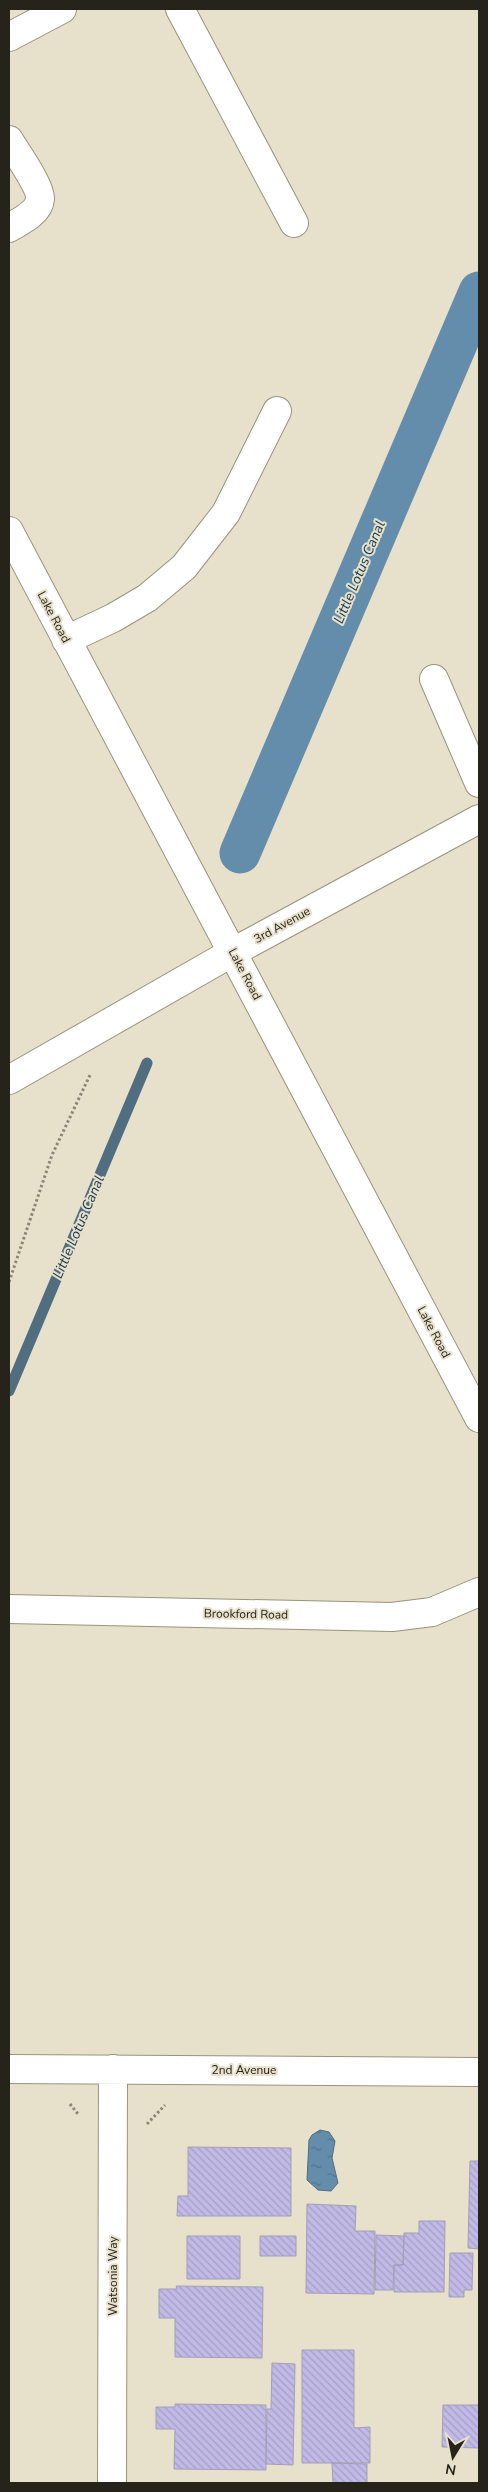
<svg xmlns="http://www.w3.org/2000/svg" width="488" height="2492" font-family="'Nunito Sans',sans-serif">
  <defs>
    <pattern id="water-ripples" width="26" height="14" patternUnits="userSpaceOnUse" patternTransform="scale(1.25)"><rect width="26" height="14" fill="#648dab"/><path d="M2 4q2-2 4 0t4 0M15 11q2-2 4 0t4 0" fill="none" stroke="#52738a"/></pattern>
    <pattern id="building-back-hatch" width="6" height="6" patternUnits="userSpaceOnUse" patternTransform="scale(1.25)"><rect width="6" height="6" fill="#c1b9e6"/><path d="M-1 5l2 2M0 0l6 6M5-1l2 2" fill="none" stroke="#a69fc5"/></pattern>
  </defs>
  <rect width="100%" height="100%" fill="#e7e0ca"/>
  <path fill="url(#water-ripples)" stroke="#516d80" d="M 320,2130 L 329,2132 L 335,2141 L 332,2158 L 338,2183 L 331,2191 L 318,2190 L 307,2180 L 309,2140 L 312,2135 Z"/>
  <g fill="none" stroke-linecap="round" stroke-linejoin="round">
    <path stroke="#516d80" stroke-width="11" d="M 9,1391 L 147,1063"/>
    <path stroke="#648dab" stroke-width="41" d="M 240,853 L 479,292"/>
  </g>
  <path fill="url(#building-back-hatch)" stroke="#a29fb4" d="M 188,2147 L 291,2148 L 291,2216 L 177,2216 L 178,2196 L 188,2196 Z
    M 470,2161 L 479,2161 L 479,2249 L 468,2248 Z
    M 307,2204 L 356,2206 L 355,2231 L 375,2231 L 374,2294 L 306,2293 Z
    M 419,2221 L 445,2221 L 444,2292 L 394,2292 L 394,2265 L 403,2265 L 404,2233 L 419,2233 Z
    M 376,2235 L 404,2236 L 403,2265 L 394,2265 L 393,2290 L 375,2290 Z
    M 187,2236 L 240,2236 L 240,2279 L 187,2279 Z
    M 260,2236 L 296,2236 L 296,2256 L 260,2256 Z
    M 450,2253 L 473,2253 L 472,2290 L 464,2290 L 464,2297 L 449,2297 Z
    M 176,2286 L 263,2287 L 262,2358 L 175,2357 L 175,2318 L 159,2318 L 159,2289 L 177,2289 Z
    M 302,2350 L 354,2350 L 354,2428 L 370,2427 L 370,2463 L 302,2463 Z
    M 272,2363 L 295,2364 L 293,2465 L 266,2464 L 267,2409 L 271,2409 Z
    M 479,2373 L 479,2448 L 442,2447 L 443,2405 L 479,2405 Z
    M 175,2404 L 266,2405 L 266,2470 L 174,2469 L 175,2429 L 156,2429 L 156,2407 L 175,2407 Z
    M 332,2463 L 367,2464 L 367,2483 L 333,2483 Z"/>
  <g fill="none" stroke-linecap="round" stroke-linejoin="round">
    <defs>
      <path id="minor" d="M 180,9 L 294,223
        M 9,37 L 62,9
        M 9,140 C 16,152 41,187 40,199 C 39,213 19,222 9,228
        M 9,531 L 479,1418
        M 66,640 L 113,618 L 147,598 L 184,567 L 226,513 L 277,411
        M 434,679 L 479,783
        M 9,1080 L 233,952 L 479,819
        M 9,1609 L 392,1617 L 432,1612 L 479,1592
        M 9,2069 L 479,2072
        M 112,2483 L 113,2069"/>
    </defs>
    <use href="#minor" stroke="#9a937e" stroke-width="30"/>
    <path stroke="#8a8576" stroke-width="3" stroke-dasharray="2.5 2.5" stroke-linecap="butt" d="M 9,1282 L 52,1155 L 91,1073
      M 70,2104 L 78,2114
      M 147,2124 L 165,2105"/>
    <use href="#minor" stroke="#fff" stroke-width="28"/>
  </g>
  <g text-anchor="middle" stroke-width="4" stroke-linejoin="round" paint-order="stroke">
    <g font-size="12" fill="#26231b" stroke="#e7e0ca">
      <text transform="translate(54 617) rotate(62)" y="4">Lake Road</text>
      <text transform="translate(282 925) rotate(-29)" y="4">3rd Avenue</text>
      <text transform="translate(245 974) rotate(62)" y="4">Lake Road</text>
      <text transform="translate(434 1332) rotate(62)" y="4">Lake Road</text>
      <text transform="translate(246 1614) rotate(1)" y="4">Brookford Road</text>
      <text x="244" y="2074">2nd Avenue</text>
      <text transform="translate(113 2276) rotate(-90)" y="4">Watsonia Way</text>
    </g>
    <g font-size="14" font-style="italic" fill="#12354b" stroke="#e7e0ca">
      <text transform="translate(359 572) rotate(-67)" y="5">Little Lotus Canal</text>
      <text transform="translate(78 1227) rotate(-67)" y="5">Little Lotus Canal</text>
    </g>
  </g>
  <rect width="488" height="2492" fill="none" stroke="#26231b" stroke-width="20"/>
  <g transform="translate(453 2457) rotate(190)" stroke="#e7e0ca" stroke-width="4" paint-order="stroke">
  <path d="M0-4L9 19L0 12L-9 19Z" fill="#26231b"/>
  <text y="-8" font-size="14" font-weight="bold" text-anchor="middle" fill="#26231b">N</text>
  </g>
</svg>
